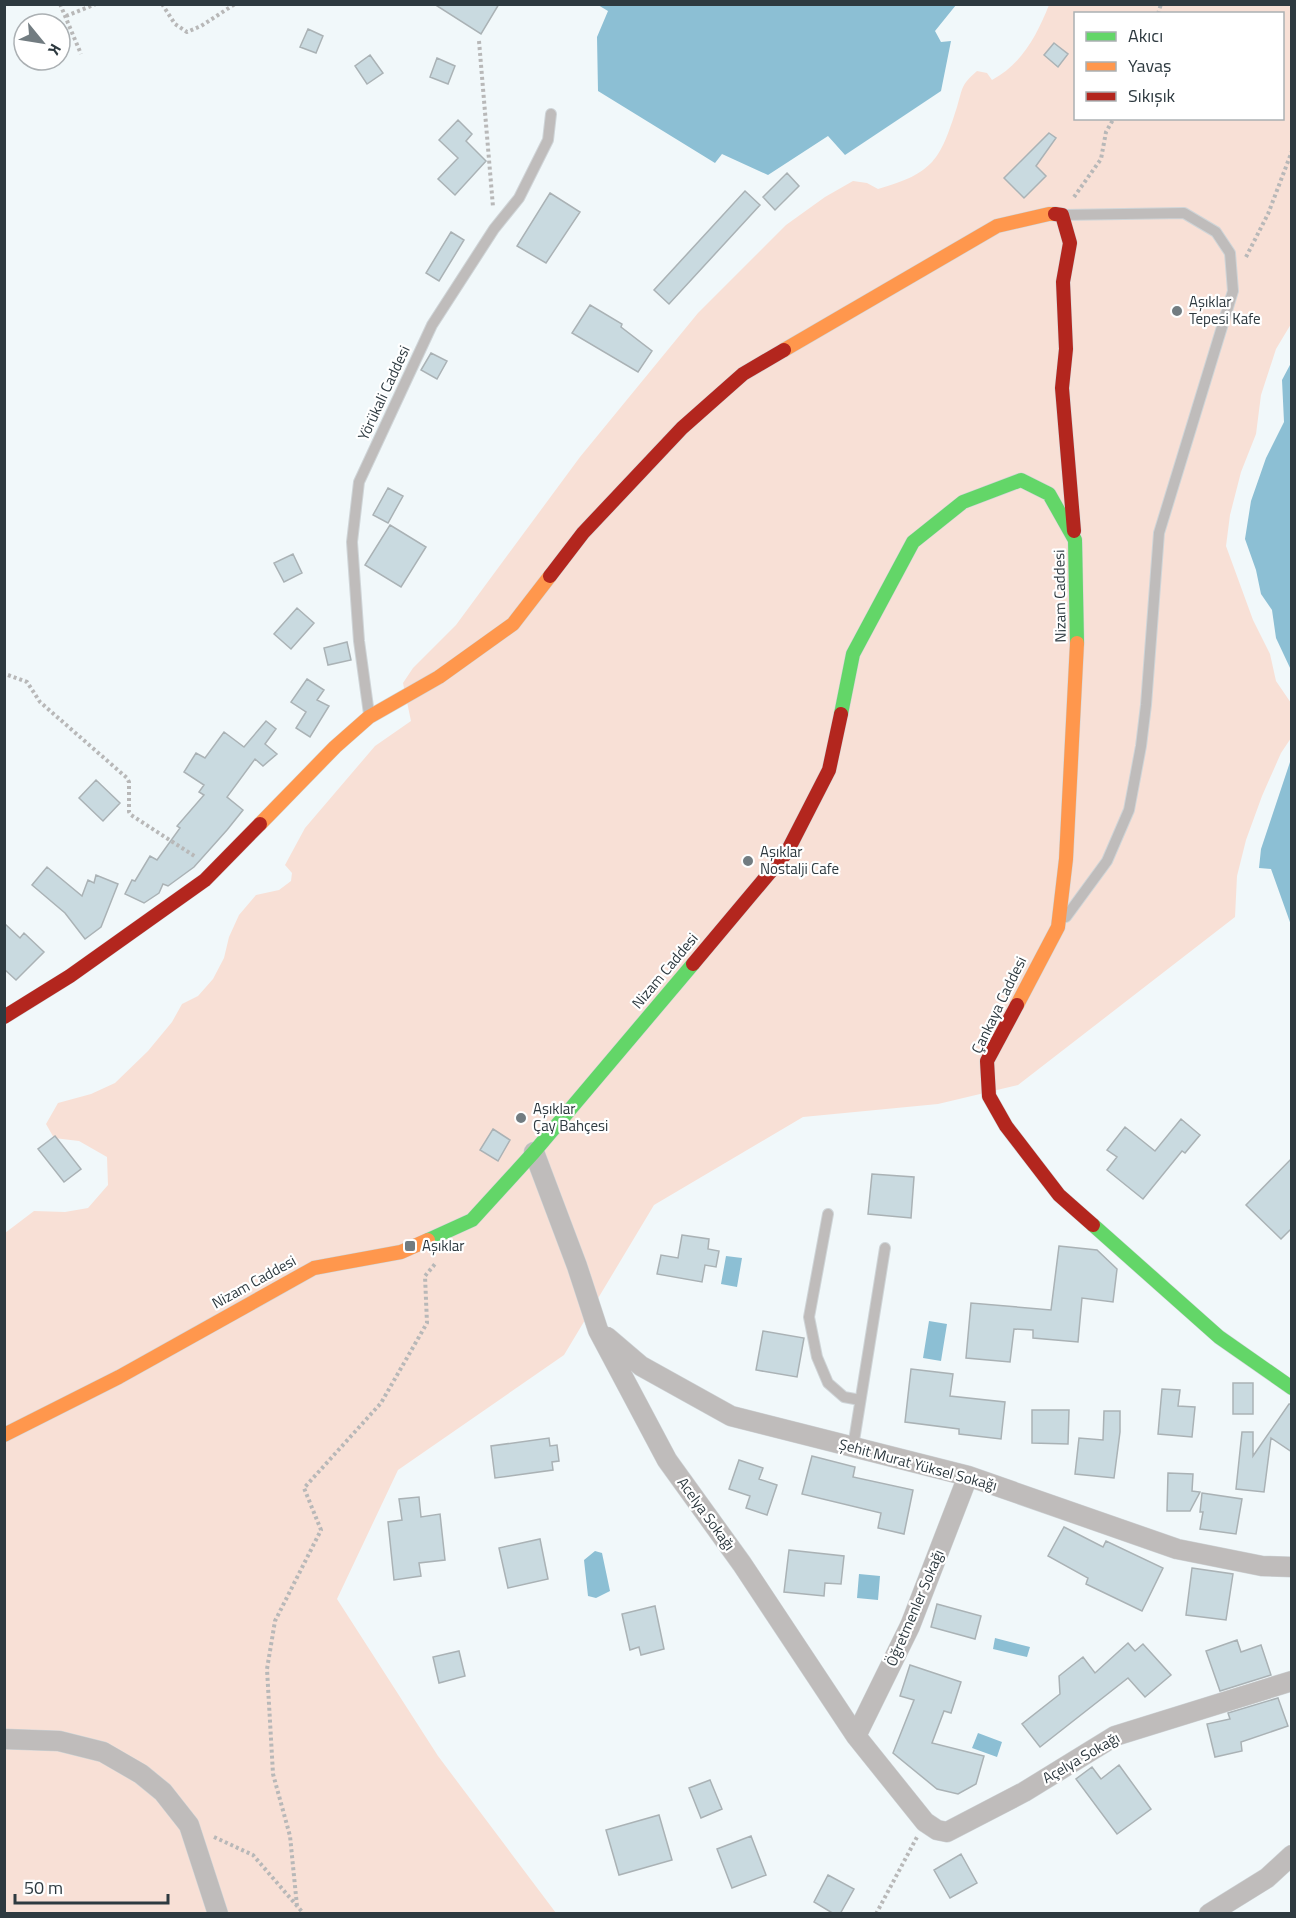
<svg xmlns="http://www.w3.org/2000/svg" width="1296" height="1918" font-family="'Titillium Web',sans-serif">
  <rect width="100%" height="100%" fill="#f1f8fa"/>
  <path fill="#f8e0d6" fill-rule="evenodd" d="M 1049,5 L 1291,5 L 1291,324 L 1276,349 L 1261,395 L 1256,434 L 1241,472 L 1230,515 L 1226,546 L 1253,620 L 1270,654 L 1276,681 L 1291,703 L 1291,738 L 1281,753 L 1262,796 L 1246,840 L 1237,876 L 1235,917 L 1018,1085 L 938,1104 L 803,1117 L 654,1205 L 564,1355 L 398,1470 L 337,1599 L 438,1756 L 556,1913 L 5,1914 L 5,1233 L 34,1211 L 65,1212 L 88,1208 L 108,1185 L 107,1157 L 79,1141 L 54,1138 L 46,1124 L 58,1103 L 91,1094 L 115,1083 L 148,1051 L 172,1022 L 182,1004 L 198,996 L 213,979 L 224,958 L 229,937 L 239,915 L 256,895 L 279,890 L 291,881 L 292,873 L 285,865 L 305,828 L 375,746 L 411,721 L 403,683 L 413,668 L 456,625 L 580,457 L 698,313 L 786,225 L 825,197 L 853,181 L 867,183 L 878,189 C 934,173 940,160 957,107 C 963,87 961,85 977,71 L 987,73 L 992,80 C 1022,64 1037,35 1049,5 ZM 1076,14 L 1282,14 L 1282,118 L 1076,118 Z"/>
  <path fill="#8cbfd4" d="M 598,5 L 956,5 L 935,31 L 941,42 L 951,41 L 941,91 L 845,155 L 828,136 L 768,175 L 722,154 L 715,163 L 598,91 L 597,37 L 608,11 Z
    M 1291,363 L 1291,670 L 1276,638 L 1272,610 L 1261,594 L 1256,570 L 1245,539 L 1251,501 L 1266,458 L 1284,422 L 1282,380 Z
    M 1291,759 L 1291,925 L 1271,869 L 1259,868 L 1261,849 Z
    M 726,1256 L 742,1258 L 737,1287 L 721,1284 Z
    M 929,1321 L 947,1324 L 941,1361 L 923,1358 Z
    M 595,1551 L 602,1553 L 610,1591 L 596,1598 L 588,1596 L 584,1560 Z
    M 859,1574 L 880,1576 L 878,1600 L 857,1598 Z
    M 995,1638 L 1030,1647 L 1027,1657 L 993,1649 Z
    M 978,1733 L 1002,1742 L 997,1757 L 972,1748 Z"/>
  <path fill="#c9dae0" stroke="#aab2b5" stroke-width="1.5" d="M 434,4 L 499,4 L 481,34 Z
    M 308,29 L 323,36 L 316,53 L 300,47 Z
    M 1054,43 L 1068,54 L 1058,67 L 1044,55 Z
    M 370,55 L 383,73 L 367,84 L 355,66 Z
    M 437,58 L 455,66 L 448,84 L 430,77 Z
    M 458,120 L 472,134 L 466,141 L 486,161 L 455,195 L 438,179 L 458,158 L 439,140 Z
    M 1049,133 L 1056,138 L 1036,166 L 1046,176 L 1024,198 L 1004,178 Z
    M 787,173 L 799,186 L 775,210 L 763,197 Z
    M 745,191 L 760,205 L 669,304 L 654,290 Z
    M 550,193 L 580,212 L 546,263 L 517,246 Z
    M 451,232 L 464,240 L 439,281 L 426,273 Z
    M 590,305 L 622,324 L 621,327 L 652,351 L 638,372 L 572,333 Z
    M 431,353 L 447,361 L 437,379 L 421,370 Z
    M 388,488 L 403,496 L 388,523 L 373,515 Z
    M 390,525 L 426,547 L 401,587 L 365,565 Z
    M 293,554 L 302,573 L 284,582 L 274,563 Z
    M 297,608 L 314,623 L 291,649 L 274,634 Z
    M 347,642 L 351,660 L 328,665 L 324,648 Z
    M 307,679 L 324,690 L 317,700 L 329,706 L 310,737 L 296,728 L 306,712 L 291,702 Z
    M 266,721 L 276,729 L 265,744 L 277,754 L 263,766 L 255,759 L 227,797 L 243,810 L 227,830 L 194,867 L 168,886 L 163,884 L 159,893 L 144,903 L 125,894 L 132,880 L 135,881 L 150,856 L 157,860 L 180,828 L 177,826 L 204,795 L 199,792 L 204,785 L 184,772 L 196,753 L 205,758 L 224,732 L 244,747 Z
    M 96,780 L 120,803 L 103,821 L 79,798 Z
    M 47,867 L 82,896 L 88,880 L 94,883 L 96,875 L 118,884 L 101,927 L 85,939 L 65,913 L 32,885 Z
    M 4,923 L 20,938 L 24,933 L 44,952 L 16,980 L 4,969 Z
    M 1181,1119 L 1200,1135 L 1185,1153 L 1182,1151 L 1143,1199 L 1107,1170 L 1117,1157 L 1107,1150 L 1125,1127 L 1155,1151 Z
    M 493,1129 L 510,1140 L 498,1161 L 480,1150 Z
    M 55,1136 L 81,1169 L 64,1182 L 38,1149 Z
    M 1292,1158 L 1292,1228 L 1281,1239 L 1246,1205 Z
    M 872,1174 L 914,1177 L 911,1218 L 868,1214 Z
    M 682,1235 L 709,1239 L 708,1249 L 719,1251 L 716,1267 L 705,1265 L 702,1282 L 657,1274 L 661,1255 L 678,1258 Z
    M 1059,1246 L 1097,1250 L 1117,1269 L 1113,1302 L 1082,1298 L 1078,1342 L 1033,1338 L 1033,1330 L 1014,1329 L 1010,1362 L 966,1358 L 971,1303 L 1051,1310 Z
    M 763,1331 L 804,1338 L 797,1377 L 756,1370 Z
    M 911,1369 L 953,1374 L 950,1396 L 1005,1402 L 1001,1439 L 959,1434 L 959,1429 L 905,1422 Z
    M 1233,1383 L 1253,1383 L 1253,1414 L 1233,1414 Z
    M 1162,1389 L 1180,1390 L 1178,1406 L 1195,1407 L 1192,1437 L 1158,1434 Z
    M 1289,1404 L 1292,1404 L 1292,1452 L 1271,1438 L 1264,1492 L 1236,1489 L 1242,1432 L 1253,1432 L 1253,1456 Z
    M 1032,1410 L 1069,1410 L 1068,1444 L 1032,1443 Z
    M 1104,1411 L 1120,1411 L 1120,1432 L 1114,1478 L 1075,1474 L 1079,1438 L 1103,1440 Z
    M 549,1438 L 550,1446 L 557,1445 L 559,1461 L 552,1462 L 553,1470 L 495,1478 L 491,1446 Z
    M 812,1456 L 855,1467 L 853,1477 L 913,1490 L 904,1534 L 878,1528 L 881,1513 L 802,1494 Z
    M 739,1460 L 763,1468 L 759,1479 L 777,1485 L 767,1515 L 746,1508 L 750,1496 L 729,1489 Z
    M 1168,1473 L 1193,1474 L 1192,1491 L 1200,1492 L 1190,1511 L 1167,1511 Z
    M 1202,1493 L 1242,1499 L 1236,1534 L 1200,1529 L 1203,1512 L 1200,1512 Z
    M 419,1497 L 421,1517 L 440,1514 L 445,1560 L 419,1563 L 421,1576 L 394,1580 L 388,1522 L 402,1520 L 399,1499 Z
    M 1064,1527 L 1103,1547 L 1106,1541 L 1163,1568 L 1142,1611 L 1086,1584 L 1088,1578 L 1048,1556 Z
    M 540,1539 L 548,1579 L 508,1588 L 499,1548 Z
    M 789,1550 L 844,1556 L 841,1584 L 825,1583 L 824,1596 L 784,1592 Z
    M 1192,1568 L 1233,1574 L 1226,1620 L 1186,1615 Z
    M 937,1604 L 981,1616 L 975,1639 L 931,1627 Z
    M 655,1606 L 664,1649 L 641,1655 L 639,1647 L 630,1650 L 622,1614 Z
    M 1237,1640 L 1241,1652 L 1261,1645 L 1271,1675 L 1220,1691 L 1206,1651 Z
    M 1128,1643 L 1135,1651 L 1143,1644 L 1171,1675 L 1145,1697 L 1128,1678 L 1040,1747 L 1022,1724 L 1060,1694 L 1059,1676 L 1083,1657 L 1095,1673 Z
    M 459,1651 L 465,1676 L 439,1683 L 433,1657 Z
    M 910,1665 L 961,1682 L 951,1713 L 944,1711 L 932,1743 L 984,1756 L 976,1784 L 958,1794 L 937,1789 L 893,1753 L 914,1700 L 900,1696 Z
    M 1278,1698 L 1288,1726 L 1241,1742 L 1242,1751 L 1215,1757 L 1207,1724 L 1230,1719 L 1228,1713 Z
    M 1119,1765 L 1151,1809 L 1117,1834 L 1076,1779 L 1092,1767 L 1101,1779 Z
    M 710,1780 L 722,1809 L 701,1818 L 689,1788 Z
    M 659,1815 L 672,1860 L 619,1875 L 606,1830 Z
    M 751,1836 L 766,1875 L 732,1888 L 717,1849 Z
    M 961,1854 L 977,1883 L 950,1898 L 934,1870 Z
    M 828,1875 L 854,1889 L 840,1914 L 834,1914 L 814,1902 Z"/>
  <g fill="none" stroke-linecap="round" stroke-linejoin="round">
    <defs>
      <path id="lane" d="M 1063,215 L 1184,213 L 1216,232 L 1230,253 L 1233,291 L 1159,533 L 1146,705 L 1141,746 L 1129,810 L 1107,861 L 1066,917
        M 369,714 L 359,641 L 352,542 L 359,482 L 432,325 L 494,229 L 519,198 L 548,140 L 551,114
        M 828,1214 L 809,1317 L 817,1357 L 828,1383 L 844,1397 L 860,1400
        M 853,1447 L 885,1248"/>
      <path id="street" d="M 534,1152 L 577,1266 L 598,1330 L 667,1460 L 742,1564 L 856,1736 L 925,1822 L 937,1830 L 947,1832 L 1024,1792 L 1115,1736 L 1292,1681
        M 607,1337 L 641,1366 L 731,1416 L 968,1476 L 1177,1549 L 1262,1566 L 1292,1567
        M 856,1736 L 910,1626 L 968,1476
        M 4,1739 L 59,1741 L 103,1752 L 141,1774 L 163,1792 L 189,1825 L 218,1914
        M 1209,1914 L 1267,1878 L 1292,1855"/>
      <path id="fast" d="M 841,714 L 853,654 L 913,542 L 963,502 L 1021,480 L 1049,494 L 1075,540 L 1077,643
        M 1093,1225 L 1219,1337 L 1292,1388
        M 428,1240 L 472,1220 L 534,1152 L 693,964"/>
      <path id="slow" d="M 784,350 L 997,226 L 1049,214 L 1055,214
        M 260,824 L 335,747 L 369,717 L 439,677 L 513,624 L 550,576
        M 1017,1005 L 1058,927 L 1066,859 L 1077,643
        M 4,1435 L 119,1377 L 314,1268 L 401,1252 L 428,1240"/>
      <path id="jam" d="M 1055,214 L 1062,215 L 1070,243 L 1063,282 L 1066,349 L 1062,388 L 1074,531
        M 550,576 L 583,533 L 682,428 L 743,374 L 784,350
        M 693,964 L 787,852 L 829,770 L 841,714
        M 1017,1005 L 987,1061 L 989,1096 L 1006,1126 L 1059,1195 L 1093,1225
        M 4,1017 L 70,976 L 205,880 L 260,824"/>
    </defs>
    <use href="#lane" stroke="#cfd5d8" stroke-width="12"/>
    <use href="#street" stroke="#cfd5d8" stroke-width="21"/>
    <use href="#fast" stroke="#cfd5d8" stroke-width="15"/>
    <use href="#slow" stroke="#cfd5d8" stroke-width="15"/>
    <use href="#jam" stroke="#cfd5d8" stroke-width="15"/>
    <path stroke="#b8b8b8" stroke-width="4" stroke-dasharray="3 3" stroke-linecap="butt" d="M 60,4 L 81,54
      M 162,4 L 175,24 L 187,32 L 201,26 L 235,4
      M 1158,14 L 1161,4
      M 66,16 L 96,4
      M 479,41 L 493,207
      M 1074,197 L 1101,159 L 1106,132 L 1114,118
      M 1246,257 L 1268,214 L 1292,151
      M 8,675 L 27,682 L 40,702 L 127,778 L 129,782 L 129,812 L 131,815 L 196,857
      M 214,1837 L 253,1855 L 304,1914
      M 297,1906 L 290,1836 L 273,1774 L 267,1669 L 275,1621 L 321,1530 L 304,1488 L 381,1403 L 427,1323 L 425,1276 L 435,1264
      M 876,1914 L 917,1837"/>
    <use href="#lane" stroke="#bfbcbb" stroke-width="10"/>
    <use href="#street" stroke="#bfbcbb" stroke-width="20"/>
    <use href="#fast" stroke="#63d668" stroke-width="14"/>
    <use href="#slow" stroke="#ff974d" stroke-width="14"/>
    <use href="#jam" stroke="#b3261e" stroke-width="14"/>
  </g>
  <g fill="#727c81" stroke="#fff" stroke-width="2">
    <circle cx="1177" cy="311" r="6"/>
    <circle cx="748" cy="861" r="6"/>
    <circle cx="521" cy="1118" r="6"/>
    <rect x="404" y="1240" width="12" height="12" rx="3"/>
  </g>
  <g text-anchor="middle" stroke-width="4.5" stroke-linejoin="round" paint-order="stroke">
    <g font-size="15" fill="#2e3a40" stroke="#fff" text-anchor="start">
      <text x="1189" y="307">Aşıklar<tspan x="1189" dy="17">Tepesi Kafe</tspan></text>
      <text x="760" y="857">Aşıklar<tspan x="760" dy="17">Nostalji Cafe</tspan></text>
      <text x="533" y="1114">Aşıklar<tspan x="533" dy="17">Çay Bahçesi</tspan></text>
      <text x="422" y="1251">Aşıklar</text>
    </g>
    <g font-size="15" fill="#2e3a40" stroke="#fff">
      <text transform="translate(384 393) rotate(-65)" y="5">Yörükali Caddesi</text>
      <text transform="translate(1060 596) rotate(-91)" y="5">Nizam Caddesi</text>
      <text transform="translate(665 971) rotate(-50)" y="5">Nizam Caddesi</text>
      <text transform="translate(999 1005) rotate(-64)" y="5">Çankaya Caddesi</text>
      <text transform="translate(254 1282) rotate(-29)" y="5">Nizam Caddesi</text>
      <text transform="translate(918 1465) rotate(15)" y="5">Şehit Murat Yüksel Sokağı</text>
      <text transform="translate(706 1514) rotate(54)" y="5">Acelya Sokağı</text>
      <text transform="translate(915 1608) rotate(-67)" y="5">Öğretmenler Sokağı</text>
      <text transform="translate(1081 1758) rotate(-30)" y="5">Açelya Sokağı</text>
    </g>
  </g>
  <rect width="1296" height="1918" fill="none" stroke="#2e3a40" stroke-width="12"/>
  <rect x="1074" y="12" width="210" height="108" fill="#ffffff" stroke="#abb0b3" stroke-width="1.5"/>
  <rect x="1086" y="32" width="30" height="9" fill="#63d668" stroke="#abb0b3" stroke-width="1.5"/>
  <text x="1128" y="42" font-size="18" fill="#2e3a40">Akıcı</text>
  <rect x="1086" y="62" width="30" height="9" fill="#ff974d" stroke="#abb0b3" stroke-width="1.5"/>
  <text x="1128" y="72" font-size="18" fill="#2e3a40">Yavaş</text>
  <rect x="1086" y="92" width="30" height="9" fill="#b3261e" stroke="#abb0b3" stroke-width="1.5"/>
  <text x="1128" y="102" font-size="18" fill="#2e3a40">Sıkışık</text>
  <g transform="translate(42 42) rotate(120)"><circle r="28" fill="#ffffff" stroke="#abb0b3" stroke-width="1.5"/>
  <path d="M0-4.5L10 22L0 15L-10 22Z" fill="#727c81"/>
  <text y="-9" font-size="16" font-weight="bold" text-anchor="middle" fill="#2e3a40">K</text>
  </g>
  <path d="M15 1894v9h153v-9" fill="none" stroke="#2e3a40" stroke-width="3"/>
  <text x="24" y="1894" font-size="18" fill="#2e3a40" stroke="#ffffff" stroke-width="4.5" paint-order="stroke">50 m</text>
</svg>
